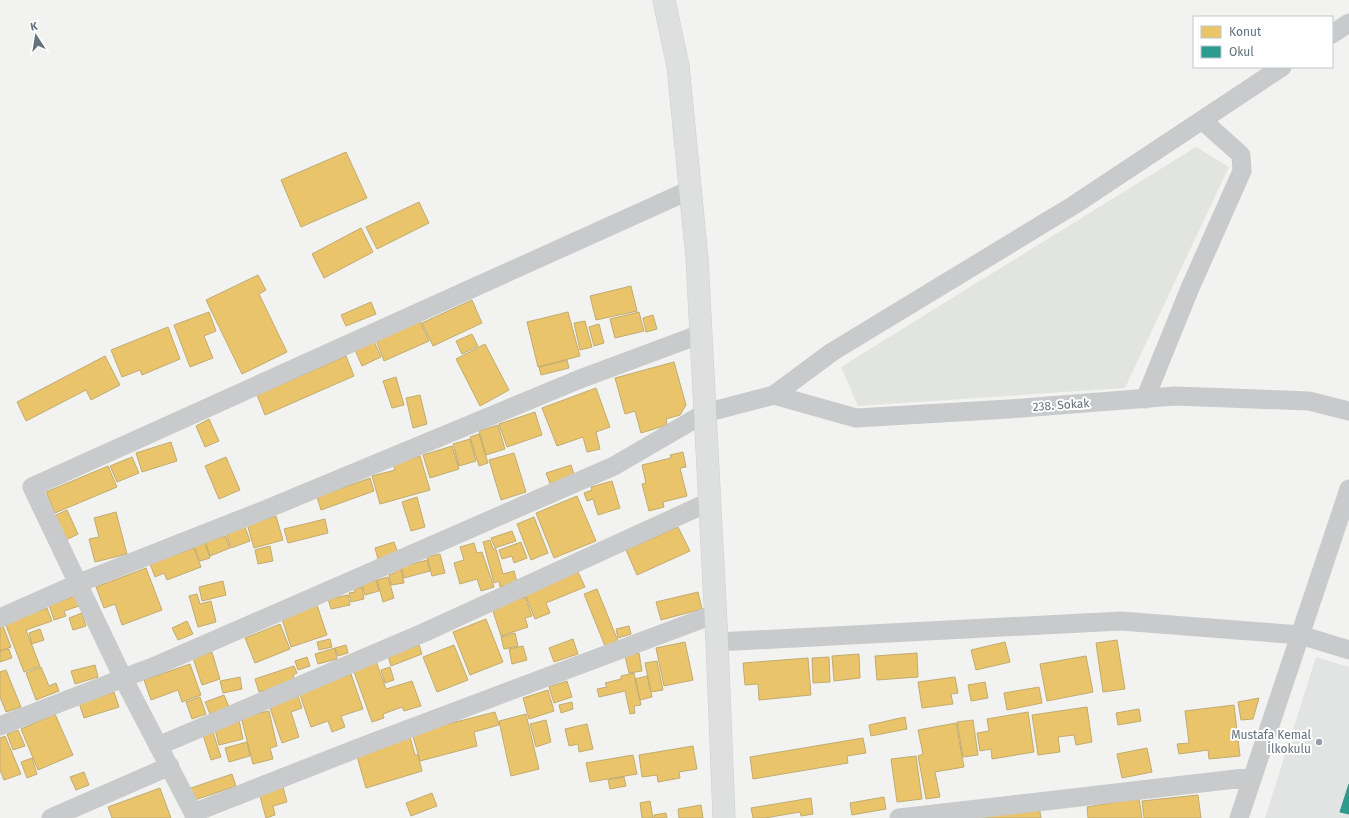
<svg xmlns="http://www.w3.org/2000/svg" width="1349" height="818" font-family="'Fira Sans',sans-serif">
  <rect width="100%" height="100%" fill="#f2f3f1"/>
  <path fill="#e2e4e3" d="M 1316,657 L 1349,667 L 1349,818 L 1265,818 Z"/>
  <path fill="#e2e5df" d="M 1196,147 L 1229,167 L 1125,388 L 858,406 L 841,367 Z"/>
  <path fill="#e9c46a" stroke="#c1ab70" d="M 346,152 L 367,198 L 301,227 L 281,180 Z
    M 419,202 L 429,223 L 377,249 L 366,227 Z
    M 361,228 L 373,252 L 324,278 L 312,254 Z
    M 258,275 L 266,290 L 259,294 L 287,352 L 242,374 L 206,300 Z
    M 631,286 L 637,311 L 596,320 L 590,296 Z
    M 472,300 L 482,323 L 433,346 L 422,323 Z
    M 371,302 L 376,314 L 346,326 L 341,315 Z
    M 209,312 L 216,331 L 204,336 L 213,358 L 190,367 L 174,325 Z
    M 568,312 L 580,356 L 538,367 L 527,322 Z
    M 639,312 L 644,331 L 615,338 L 610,319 Z
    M 653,315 L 657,329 L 646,332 L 643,318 Z
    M 420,321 L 429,341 L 384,361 L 376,340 Z
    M 585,321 L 592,347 L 580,350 L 574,323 Z
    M 599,324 L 604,343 L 594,346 L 589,327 Z
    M 168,327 L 180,359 L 142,375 L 140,370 L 122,377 L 111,350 Z
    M 472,334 L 478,346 L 462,354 L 456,341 Z
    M 374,341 L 381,357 L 362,366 L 355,350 Z
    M 485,344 L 509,390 L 480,406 L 456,359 Z
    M 105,356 L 120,385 L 91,400 L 86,390 L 26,421 L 17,402 Z
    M 346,356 L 354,376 L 265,415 L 257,395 Z
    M 567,360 L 569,368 L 541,375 L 539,367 Z
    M 674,362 L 686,405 L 680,415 L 666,419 L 667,425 L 641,433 L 635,411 L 625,414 L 615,378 Z
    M 396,377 L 404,405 L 392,408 L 383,381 Z
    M 596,388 L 610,427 L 596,432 L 600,449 L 587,452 L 583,437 L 557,446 L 542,408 Z
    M 420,395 L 427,424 L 413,428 L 406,398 Z
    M 535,412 L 542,435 L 507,447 L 499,424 Z
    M 209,419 L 219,441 L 205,447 L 196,426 Z
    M 498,425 L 505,449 L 486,455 L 479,431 Z
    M 479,434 L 488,463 L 479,466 L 470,437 Z
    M 470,439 L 476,461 L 459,466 L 453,444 Z
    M 171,442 L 177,461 L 142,472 L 136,453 Z
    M 452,446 L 459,469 L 430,478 L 423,455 Z
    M 683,452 L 686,467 L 680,468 L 687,496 L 663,502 L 664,507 L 649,511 L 642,484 L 646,483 L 642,465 L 671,458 L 670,455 Z
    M 514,453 L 526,492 L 501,500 L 489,460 Z
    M 420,456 L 430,490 L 380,504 L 372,476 L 395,470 L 393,464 Z
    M 132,457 L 139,473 L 117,482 L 110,466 Z
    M 226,457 L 240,490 L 219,499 L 205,466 Z
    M 571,465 L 575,478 L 551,486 L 546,473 Z
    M 108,466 L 117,487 L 55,513 L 46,492 Z
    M 370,478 L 374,491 L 321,510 L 317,497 Z
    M 612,481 L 620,508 L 598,515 L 593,499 L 587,501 L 584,493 L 592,490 L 591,487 Z
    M 577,496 L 596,541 L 554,558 L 536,513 Z
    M 417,497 L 425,527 L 411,531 L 402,502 Z
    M 67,510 L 78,534 L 66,540 L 54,516 Z
    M 116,512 L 127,554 L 95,562 L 89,539 L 99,537 L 94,518 Z
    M 276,516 L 283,540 L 254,548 L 247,524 Z
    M 534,517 L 548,553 L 531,560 L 517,524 Z
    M 325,519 L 328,533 L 288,543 L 284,529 Z
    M 245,527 L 250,541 L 231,548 L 226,534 Z
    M 678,527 L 690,551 L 637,575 L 626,550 Z
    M 512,531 L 516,541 L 495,548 L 491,538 Z
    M 225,536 L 230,548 L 210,556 L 205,542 Z
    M 490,540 L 493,549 L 496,549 L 503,574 L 514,571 L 517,582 L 500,587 L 499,581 L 494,583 L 483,542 Z
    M 394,542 L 398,553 L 378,559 L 375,548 Z
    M 521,542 L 527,558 L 514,563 L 512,556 L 502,559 L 499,550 Z
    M 205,543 L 210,558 L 200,561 L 194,547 Z
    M 474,543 L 477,553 L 482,552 L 494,587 L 481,591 L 477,579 L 460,584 L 454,563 L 464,560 L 460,547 Z
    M 270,546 L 273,561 L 258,564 L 255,550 Z
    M 194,548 L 201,567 L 167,580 L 164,573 L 155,577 L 150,564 Z
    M 440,554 L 445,573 L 432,576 L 427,557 Z
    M 427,560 L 430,571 L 404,578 L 401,567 Z
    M 146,568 L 162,610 L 122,625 L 115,604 L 104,608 L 96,587 Z
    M 401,569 L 404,583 L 391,585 L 389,575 L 395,573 L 395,571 Z
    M 578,572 L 585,587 L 546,603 L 550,613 L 535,619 L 525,594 Z
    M 388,577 L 394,598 L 383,602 L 377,580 Z
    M 376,580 L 379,591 L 365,595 L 362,584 Z
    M 223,581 L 226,595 L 202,601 L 199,587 Z
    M 362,587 L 364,599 L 351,602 L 349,593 L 355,592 L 354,589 Z
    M 597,589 L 618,641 L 605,646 L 584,594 Z
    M 698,592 L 702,609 L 661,620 L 656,602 Z
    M 197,594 L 200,604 L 211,601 L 216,622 L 198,627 L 189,596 Z
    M 348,595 L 350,605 L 331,609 L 328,599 Z
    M 76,596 L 79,606 L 64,611 L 66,616 L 54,620 L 49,605 Z
    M 525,597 L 532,616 L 525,618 L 528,627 L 501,636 L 492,608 Z
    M 317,605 L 327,635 L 291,647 L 281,616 Z
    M 47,608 L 52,621 L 26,630 L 40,666 L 24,672 L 5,623 Z
    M 82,613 L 86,626 L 73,630 L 69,618 Z
    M 486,619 L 503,662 L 470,675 L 453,632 Z
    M 187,621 L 193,634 L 178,640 L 172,628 Z
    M 280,624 L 290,649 L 255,663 L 245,638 Z
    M 3,626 L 11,647 L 0,651 L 0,627 Z
    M 629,626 L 631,634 L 618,638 L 616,629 Z
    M 40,629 L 44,640 L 32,644 L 29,633 Z
    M 515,633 L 518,646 L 504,649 L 501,637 Z
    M 330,639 L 332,647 L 319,650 L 317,642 Z
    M 573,639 L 578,654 L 554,662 L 549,648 Z
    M 1117,640 L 1125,689 L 1103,692 L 1096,643 Z
    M 685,642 L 693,680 L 664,686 L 656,648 Z
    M 1005,642 L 1010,662 L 976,670 L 971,650 Z
    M 346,645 L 348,653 L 338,656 L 335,648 Z
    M 419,645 L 422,654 L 391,666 L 388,656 Z
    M 454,645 L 468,680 L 437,692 L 423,657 Z
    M 523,646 L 527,660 L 512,664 L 509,649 Z
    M 335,648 L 337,659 L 318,664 L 315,654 Z
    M 9,649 L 12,658 L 0,662 L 0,651 Z
    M 212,652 L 220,679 L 202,685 L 193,658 Z
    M 639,653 L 642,671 L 629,673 L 625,656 Z
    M 917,653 L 918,677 L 877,680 L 875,656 Z
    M 859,654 L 860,678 L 834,681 L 832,656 Z
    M 1086,656 L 1093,692 L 1047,701 L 1040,664 Z
    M 307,657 L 310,666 L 298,670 L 295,661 Z
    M 829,657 L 830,682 L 813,683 L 812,658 Z
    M 808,658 L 811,695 L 759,700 L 758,684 L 745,685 L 743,663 Z
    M 376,661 L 386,689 L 412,681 L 421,706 L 404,711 L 402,707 L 383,714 L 384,718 L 372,722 L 353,669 Z
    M 657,661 L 663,690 L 651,692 L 645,663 Z
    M 190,664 L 201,695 L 182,702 L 178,690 L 151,700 L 144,680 Z
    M 95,665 L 98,677 L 75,684 L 71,671 Z
    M 294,666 L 297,673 L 293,675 L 295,681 L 259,692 L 255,679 Z
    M 41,667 L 49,686 L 56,683 L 59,691 L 36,700 L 26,673 Z
    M 390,667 L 394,680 L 385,683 L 381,670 Z
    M 6,670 L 21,707 L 6,712 L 0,697 L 0,672 Z
    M 634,673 L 641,705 L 634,706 L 635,713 L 630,714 L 625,691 L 599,697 L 597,689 L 607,687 L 605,683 L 621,679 L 621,676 Z
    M 351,674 L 363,709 L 341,716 L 345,727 L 332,732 L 328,721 L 311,727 L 299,692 Z
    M 647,676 L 652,697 L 640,700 L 635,679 Z
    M 240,677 L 242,689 L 223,693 L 220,681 Z
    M 955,677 L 958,693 L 951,694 L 953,704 L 922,708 L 918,682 Z
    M 567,681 L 572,697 L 554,703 L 549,687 Z
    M 985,682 L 988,698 L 971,701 L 968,685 Z
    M 1039,687 L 1042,703 L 1007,710 L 1004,693 Z
    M 548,690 L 554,711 L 529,719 L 523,698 Z
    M 114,692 L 119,707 L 84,718 L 79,703 Z
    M 224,695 L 229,707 L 210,714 L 205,702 Z
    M 298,696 L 302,708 L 291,712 L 299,737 L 282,743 L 269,705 Z
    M 200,697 L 206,714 L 192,719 L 186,702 Z
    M 1259,698 L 1253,719 L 1241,720 L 1238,702 Z
    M 572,702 L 573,709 L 561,713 L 559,705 Z
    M 1234,705 L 1240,756 L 1209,759 L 1208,750 L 1179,754 L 1177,744 L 1189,743 L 1185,711 Z
    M 1087,707 L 1092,742 L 1076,745 L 1074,735 L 1058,737 L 1060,752 L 1038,755 L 1032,715 Z
    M 1139,709 L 1141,721 L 1118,725 L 1116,713 Z
    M 269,711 L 277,746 L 270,748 L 273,759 L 253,764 L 241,717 Z
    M 495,712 L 499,725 L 474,732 L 477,746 L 420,761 L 412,733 Z
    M 1028,712 L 1034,752 L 992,759 L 991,749 L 980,751 L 977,733 L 989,731 L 987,719 Z
    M 55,714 L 73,755 L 38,770 L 21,729 Z
    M 526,714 L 539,769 L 511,776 L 499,721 Z
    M 905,717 L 907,729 L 871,736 L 869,725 Z
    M 239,720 L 243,739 L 219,745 L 214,726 Z
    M 546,720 L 551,742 L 536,747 L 530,724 Z
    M 973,720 L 978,755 L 963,757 L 957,722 Z
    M 956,723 L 964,767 L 935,772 L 940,797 L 926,799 L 918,756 L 923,754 L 918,730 Z
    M 587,724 L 593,749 L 579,752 L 578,744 L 569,746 L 565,729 Z
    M 18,730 L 25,746 L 13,750 L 7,734 Z
    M 213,732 L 221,757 L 211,760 L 203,735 Z
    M 5,736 L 21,774 L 4,780 L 0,770 L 0,738 Z
    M 410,737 L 415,755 L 418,755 L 422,771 L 366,788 L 356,753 Z
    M 863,738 L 866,753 L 847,756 L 848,763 L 753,779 L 750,757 Z
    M 247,742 L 250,756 L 229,762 L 225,748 Z
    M 693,746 L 697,769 L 679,772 L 680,778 L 658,782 L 657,775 L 642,777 L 639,755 Z
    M 1147,748 L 1152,772 L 1122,778 L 1117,754 Z
    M 633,755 L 637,774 L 590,782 L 586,763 Z
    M 916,756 L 922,799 L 897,802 L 891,759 Z
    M 32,758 L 37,774 L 27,778 L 21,762 Z
    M 84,772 L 89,785 L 76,790 L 70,777 Z
    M 232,774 L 236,786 L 192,801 L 188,789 Z
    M 624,777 L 626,786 L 610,789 L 608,780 Z
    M 283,787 L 287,802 L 273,806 L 275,815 L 266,818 L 259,793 Z
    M 160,788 L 171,818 L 112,818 L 108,807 Z
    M 432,793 L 437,806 L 411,816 L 406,803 Z
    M 1198,795 L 1201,818 L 1144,818 L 1142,801 Z
    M 884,797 L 886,809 L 852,815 L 850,803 Z
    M 811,798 L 813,814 L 801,816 L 800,812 L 765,818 L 753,818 L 751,808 Z
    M 1139,798 L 1142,818 L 1088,818 L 1087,807 Z
    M 650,801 L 653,818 L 642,818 L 640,803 Z
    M 701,805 L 703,818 L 679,818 L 678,809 Z
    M 1039,806 L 1041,818 L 975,818 Z
    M 666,813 L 667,818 L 654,818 L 654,815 Z"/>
  <path fill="#2a9d8f" stroke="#3b908a" d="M 1349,784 L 1349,814 L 1340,812 Z"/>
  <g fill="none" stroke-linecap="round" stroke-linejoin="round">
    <defs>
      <path id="secondary" d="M 664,0 L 678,66 L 697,258 L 717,642 L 724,818"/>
    </defs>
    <use href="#secondary" stroke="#cecfcf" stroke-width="23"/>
    <path stroke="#c8cacb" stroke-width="19" d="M 1332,34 L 1349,23
      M 774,395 L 856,418 L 1009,409 L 1175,396 L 1309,401 L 1349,411
      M 1145,399 L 1190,288 L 1242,171 L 1241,155 L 1202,120
      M 0,618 L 79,583 L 262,511 L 580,379 L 701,334
      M 717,642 L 1121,621 L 1300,635 L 1349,650
      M 0,726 L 160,664 L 614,466 L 705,413 L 774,395 L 832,352 L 1074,205 L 1282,67
      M 158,746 L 423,633 L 709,502
      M 193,813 L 366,745 L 715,614
      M 51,818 L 170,766
      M 196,818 L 123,678 L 32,487 L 690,190
      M 899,818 L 1253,777
      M 1239,818 L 1349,489"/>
    <use href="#secondary" stroke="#dedfdf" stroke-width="22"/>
  </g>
  <circle fill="#969fa7" stroke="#fff" stroke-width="1.5" cx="1319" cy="742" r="4"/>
  <g text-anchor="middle" stroke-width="4" stroke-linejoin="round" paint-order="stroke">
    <g font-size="12" fill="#64727f" stroke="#fff">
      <text transform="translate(1061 405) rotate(-4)" y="4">238. Sokak</text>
    </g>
    <g font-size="12" fill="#64727f" stroke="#fff" text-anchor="end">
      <text x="1311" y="739">Mustafa Kemal<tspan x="1311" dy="14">İlkokulu</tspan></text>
    </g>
  </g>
  <rect x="1193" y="16" width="140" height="52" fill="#ffffff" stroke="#c1c7cc"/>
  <rect x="1201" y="26" width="20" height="12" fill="#e9c46a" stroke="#c1c7cc"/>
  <text x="1229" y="36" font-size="12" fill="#64727f">Konut</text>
  <rect x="1201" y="46" width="20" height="12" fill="#2a9d8f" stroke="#c1c7cc"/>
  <text x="1229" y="56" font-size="12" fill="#64727f">Okul</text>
  <g transform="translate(36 36) rotate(348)" stroke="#ffffff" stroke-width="3" paint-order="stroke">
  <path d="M0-3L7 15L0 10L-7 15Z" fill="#64727f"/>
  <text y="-6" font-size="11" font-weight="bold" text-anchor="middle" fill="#64727f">K</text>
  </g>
</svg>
